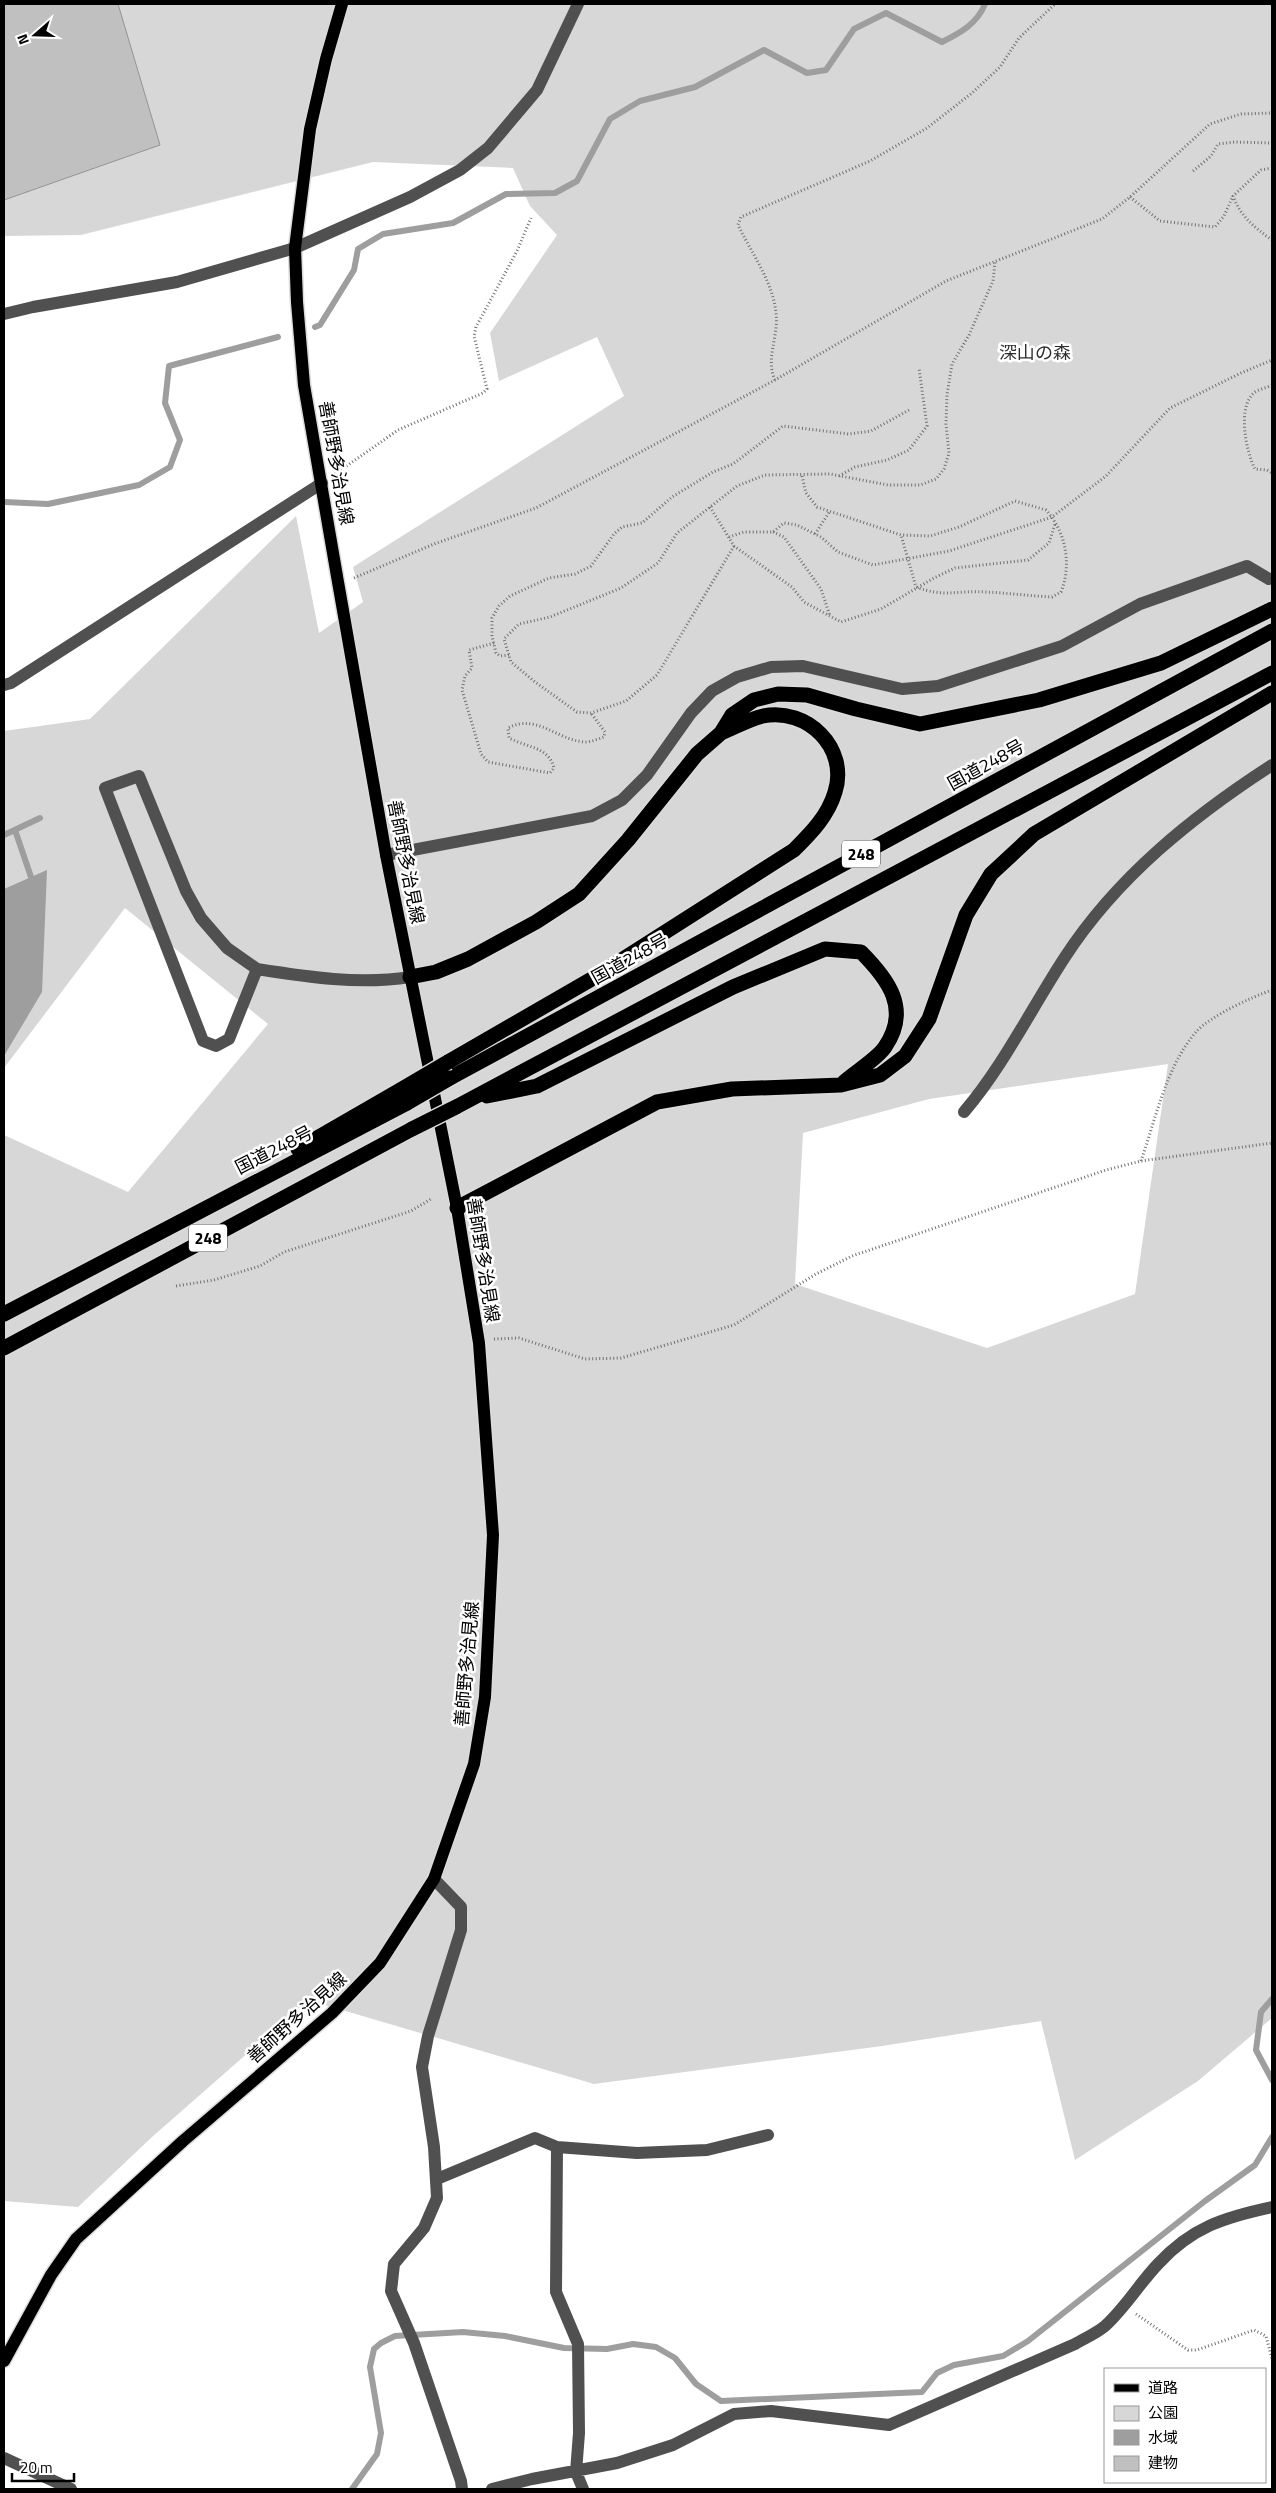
<svg xmlns="http://www.w3.org/2000/svg" width="1276" height="2493" font-family="'Titillium Web','Noto Sans JP',sans-serif">
  <rect width="100%" height="100%" fill="#fff"/>
  <path fill="#d7d7d7" fill-rule="evenodd" d="M 4,4 L 1272,4 L 1272,2018 L 1198,2081 L 1075,2160 L 1041,2021 L 882,2046 L 594,2084 L 308,2000 L 152,2137 L 78,2207 L 4,2201 L 4,1135 L 128,1192 L 268,1024 L 125,908 L 4,1068 L 4,731 L 90,719 L 296,516 L 319,633 L 363,602 L 353,567 L 624,396 L 597,337 L 499,381 L 490,333 L 557,235 L 530,206 L 513,168 L 373,162 L 81,235 L 4,236 ZM 1168,1064 L 1135,1294 L 987,1348 L 795,1284 L 803,1133 L 929,1099 Z"/>
  <path fill="#9e9e9e" d="M 47,870 L 42,992 L 4,1056 L 4,889 Z"/>
  <g fill="none" stroke-linecap="round" stroke-linejoin="round">
    <path stroke="#9e9e9e" stroke-width="6" d="M 315,327 L 320,325 L 354,270 L 358,249 L 383,234 L 453,223 L 506,194 L 555,193 L 577,181 L 610,119 L 640,101 L 695,87 L 764,50 L 807,73 L 826,70 L 854,29 L 886,13 L 942,42 C 960,33 977,24 985,4
      M 4,502 L 48,504 L 139,485 L 170,467 L 180,440 L 165,403 L 169,366 L 278,337
      M 15,830 L 31,877
      M 4,835 L 40,818
      M 1272,1999 L 1261,2012 L 1256,2050 L 1272,2080
      M 352,2489 L 377,2454 L 381,2433 L 370,2367 L 374,2349 L 381,2343 L 395,2336 L 463,2332 L 505,2336 L 564,2348 L 607,2349 L 633,2344 L 656,2347 L 675,2358 L 696,2384 L 721,2401 L 922,2392 L 937,2373 L 954,2365 L 1003,2356 L 1028,2341 L 1205,2201 L 1255,2165 L 1272,2137"/>
  </g>
  <path fill="#c0c0c0" stroke="#949494" d="M 4,4 L 118,4 L 160,145 L 4,200 Z"/>
  <g fill="none" stroke-linecap="round" stroke-linejoin="round">
    <defs>
      <path id="major" d="M 4,2361 L 51,2275 L 76,2239 L 183,2141 L 332,2013 L 380,1963 L 434,1879 L 474,1764 L 485,1697 L 493,1535 L 479,1343 L 457,1208 L 386,855 L 338,582 L 304,385 L 297,302 L 295,248 L 310,129 L 326,59 L 342,4"/>
      <path id="highway" d="M 410,977 L 436,972 L 468,959 L 536,922 L 579,894 L 628,840 L 697,754 L 721,733 L 732,715 L 754,700 L 778,694 L 807,695 L 856,709 L 920,724 L 1039,700 L 1161,663 L 1272,609
        M 448,1062 L 590,980 L 794,850 C 811,833 828,816 835,792 C 849,748 807,707 763,716 C 749,719 734,728 721,733
        M 450,1078 L 1272,631
        M 487,1096 L 537,1086 L 733,987 L 825,949 L 861,952 C 888,979 911,1009 885,1047 C 877,1059 855,1072 844,1082
        M 456,1107 L 1272,673
        M 298,1149 L 402,1089
        M 457,1208 L 657,1102 L 732,1089 L 841,1085 L 880,1075 L 905,1056 L 929,1019 L 966,915 L 991,874 L 1034,834 L 1272,693
        M 4,1314 L 407,1103
        M 4,1348 L 412,1129"/>
    </defs>
    <use href="#major" stroke="#dbdbdb" stroke-width="15"/>
    <use href="#highway" stroke="#dbdbdb" stroke-width="18"/>
    <path stroke="#727272" stroke-width="3" stroke-dasharray="1 2.5" stroke-linecap="butt" d="M 1272,168 L 1261,170 L 1233,196 C 1241,217 1254,227 1272,240
      M 1193,171 L 1211,156 L 1218,144 L 1235,142 L 1272,143
      M 1130,197 L 1160,221 L 1215,227 L 1224,216 L 1233,196
      M 775,380 C 765,359 779,336 776,313 C 773,282 751,252 738,225 L 741,217 L 870,161 L 927,128 L 972,93 L 1000,67 L 1019,38 L 1055,4
      M 1272,385 C 1267,388 1258,389 1254,393 C 1237,407 1246,452 1255,469 L 1267,470 L 1272,473
      M 335,474 L 398,430 L 483,393 L 487,389 L 474,336 L 476,327 L 517,251 L 531,218
      M 802,476 L 806,493 L 817,507 L 901,535 L 930,536 L 959,527 L 1015,501 L 1046,510 C 1066,532 1072,565 1061,592 L 1052,597 C 1030,596 1008,593 986,592 C 958,590 945,598 916,587 L 901,535
      M 839,476 L 855,467 L 887,460 L 909,450 L 927,426 L 919,368
      M 710,507 L 734,546 L 792,587 L 804,602 L 841,622 L 881,609 L 934,578 L 955,568 L 1028,560 L 1049,543 L 1055,524
      M 773,532 L 784,537 L 821,589 L 830,616
      M 815,534 L 830,511
      M 729,537 L 744,532 L 773,532 L 784,523 L 797,525 L 821,537 L 838,552 L 873,565 L 949,551 L 1052,517 L 1106,476 L 1170,408 L 1241,373 L 1272,360
      M 734,546 L 657,675 L 626,701 L 591,713 L 577,712 L 535,682 L 511,662 L 504,639 L 519,624 L 550,617 L 621,588 L 658,563 L 677,533 L 737,486 L 765,475 L 830,474 L 888,485 L 920,485 L 936,479 L 944,469 L 949,453 L 946,424 L 947,395 L 952,364 L 969,335 L 993,281 L 995,262
      M 354,578 L 434,544 L 536,508 L 775,380 L 946,281 L 1102,219 L 1130,197 L 1210,124 L 1241,114 L 1272,113
      M 494,643 L 469,650 L 472,668 L 465,676 L 462,690 L 481,754 L 488,762 L 550,773 L 554,768 C 549,747 526,747 509,738 L 508,728 C 537,713 556,740 585,742 C 591,742 598,739 604,737 L 605,732 L 591,713
      M 509,655 L 500,656 L 496,653 L 492,636 L 492,618 L 499,606 L 510,596 L 549,578 L 575,574 L 591,566 L 614,534 L 622,527 L 642,523 L 672,497 L 713,472 L 733,464 L 783,426 L 849,434 L 871,431 L 909,410
      M 1141,1161 C 1156,1118 1166,1067 1196,1032 C 1210,1016 1252,997 1272,990
      M 176,1286 L 214,1280 L 260,1266 L 284,1252 L 411,1211 L 431,1199
      M 494,1339 L 519,1338 L 585,1359 L 621,1358 L 734,1325 L 816,1274 L 852,1256 L 1106,1170 L 1141,1161 L 1272,1143
      M 1136,2314 L 1188,2350 L 1197,2350 L 1254,2330 L 1266,2336 L 1272,2359"/>
    <path stroke="#505050" stroke-width="12" d="M 4,314 L 33,307 L 177,282 L 295,248 L 410,197 L 460,170 L 488,148 L 537,90 L 578,4
      M 4,685 L 11,683 L 322,483
      M 386,855 L 592,816 L 622,800 L 647,775 L 691,713 L 712,691 L 737,677 L 771,667 L 803,666 L 902,689 L 938,686 L 1062,646 L 1140,604 L 1247,566 L 1269,579
      M 257,969 L 227,948 L 201,918 L 186,891 L 139,776 L 105,788 L 203,1041 L 216,1046 L 229,1039 L 257,969 C 308,977 359,985 410,977
      M 964,1112 C 1004,1065 1031,1009 1065,957 C 1117,877 1193,816 1272,765
      M 434,1879 L 461,1907 L 461,1930 L 428,2036 L 422,2067 L 434,2147 L 437,2198 L 424,2228 L 394,2264 L 391,2291 L 414,2343 L 461,2481 L 462,2489
      M 557,2147 L 637,2153 L 707,2150 L 768,2135
      M 437,2179 L 535,2138 L 557,2147 L 556,2292 L 578,2344 L 579,2433 L 576,2472 L 583,2489
      M 4,2458 L 71,2489
      M 492,2489 L 532,2479 L 617,2463 L 673,2445 L 734,2414 L 771,2411 L 889,2425 L 1075,2344 C 1085,2338 1097,2333 1105,2326 C 1125,2308 1139,2284 1158,2264 C 1192,2227 1225,2217 1272,2207"/>
    <use href="#major" stroke="#000" stroke-width="12"/>
    <use href="#highway" stroke="#000" stroke-width="15"/>
    <defs>
      <path id="highway-bridge" d="M 402,1089 L 448,1062
        M 407,1103 L 450,1078
        M 412,1129 L 456,1107"/>
    </defs>
    <use href="#highway-bridge" stroke="#dbdbdb" stroke-width="18" stroke-linecap="butt"/>
    <use href="#highway-bridge" stroke="#000" stroke-width="15"/>
  </g>
  <g text-anchor="middle" stroke-width="5" stroke-linejoin="round" paint-order="stroke">
    <g fill="#fff" stroke="#4c4c4c" stroke-width="1">
      <rect x="842" y="840.5" width="38" height="27" rx="4"/>
      <rect x="189" y="1224.5" width="38" height="27" rx="4"/>
    </g>
    <g font-size="16" font-weight="bold" fill="#000">
      <text x="861" y="860">248</text>
      <text x="208" y="1244">248</text>
    </g>
    <g font-size="18" fill="#2e2e2e" stroke="#fff">
      <text x="1035" y="359">深山の森</text>
    </g>
    <g font-size="18" fill="#000" stroke="#fff">
      <text transform="translate(336 463) rotate(80)" y="6">善師野多治見線</text>
      <text transform="translate(986 765) rotate(-29)" y="6">国道248号</text>
      <text transform="translate(406 862) rotate(79)" y="6">善師野多治見線</text>
      <text transform="translate(630 959) rotate(-29)" y="6">国道248号</text>
      <text transform="translate(274 1150) rotate(-27)" y="6">国道248号</text>
      <text transform="translate(483 1260) rotate(81)" y="6">善師野多治見線</text>
      <text transform="translate(467 1664) rotate(-85)" y="6">善師野多治見線</text>
      <text transform="translate(297 2018) rotate(-42)" y="6">善師野多治見線</text>
    </g>
  </g>
  <rect width="1276" height="2493" fill="none" stroke="#000000" stroke-width="10"/>
  <rect x="1104" y="2368" width="162" height="115" fill="#ffffff" stroke="#999999"/>
  <rect x="1114" y="2384" width="25" height="8" fill="#000000" stroke="#999999"/>
  <text x="1148" y="2393" font-size="15" fill="#000000">道路</text>
  <rect x="1114" y="2406" width="25" height="15" fill="#d7d7d7" stroke="#999999"/>
  <text x="1148" y="2418" font-size="15" fill="#000000">公園</text>
  <rect x="1114" y="2430" width="25" height="15" fill="#9e9e9e" stroke="#999999"/>
  <text x="1148" y="2443" font-size="15" fill="#000000">水域</text>
  <rect x="1114" y="2456" width="25" height="15" fill="#c0c0c0" stroke="#999999"/>
  <text x="1148" y="2468" font-size="15" fill="#000000">建物</text>
  <g transform="translate(35 35) rotate(250)" stroke="#ffffff" stroke-width="4" paint-order="stroke">
  <path d="M0-4L9 19L0 12L-9 19Z" fill="#000000"/>
  <text y="-8" font-size="14" font-weight="bold" text-anchor="middle" fill="#000000">N</text>
  </g>
  <path d="M12 2473v8h62v-8" fill="none" stroke="#000000" stroke-width="2.5"/>
  <text x="20" y="2473" font-size="15" fill="#000000" stroke="#ffffff" stroke-width="4" paint-order="stroke">20 m</text>
</svg>
